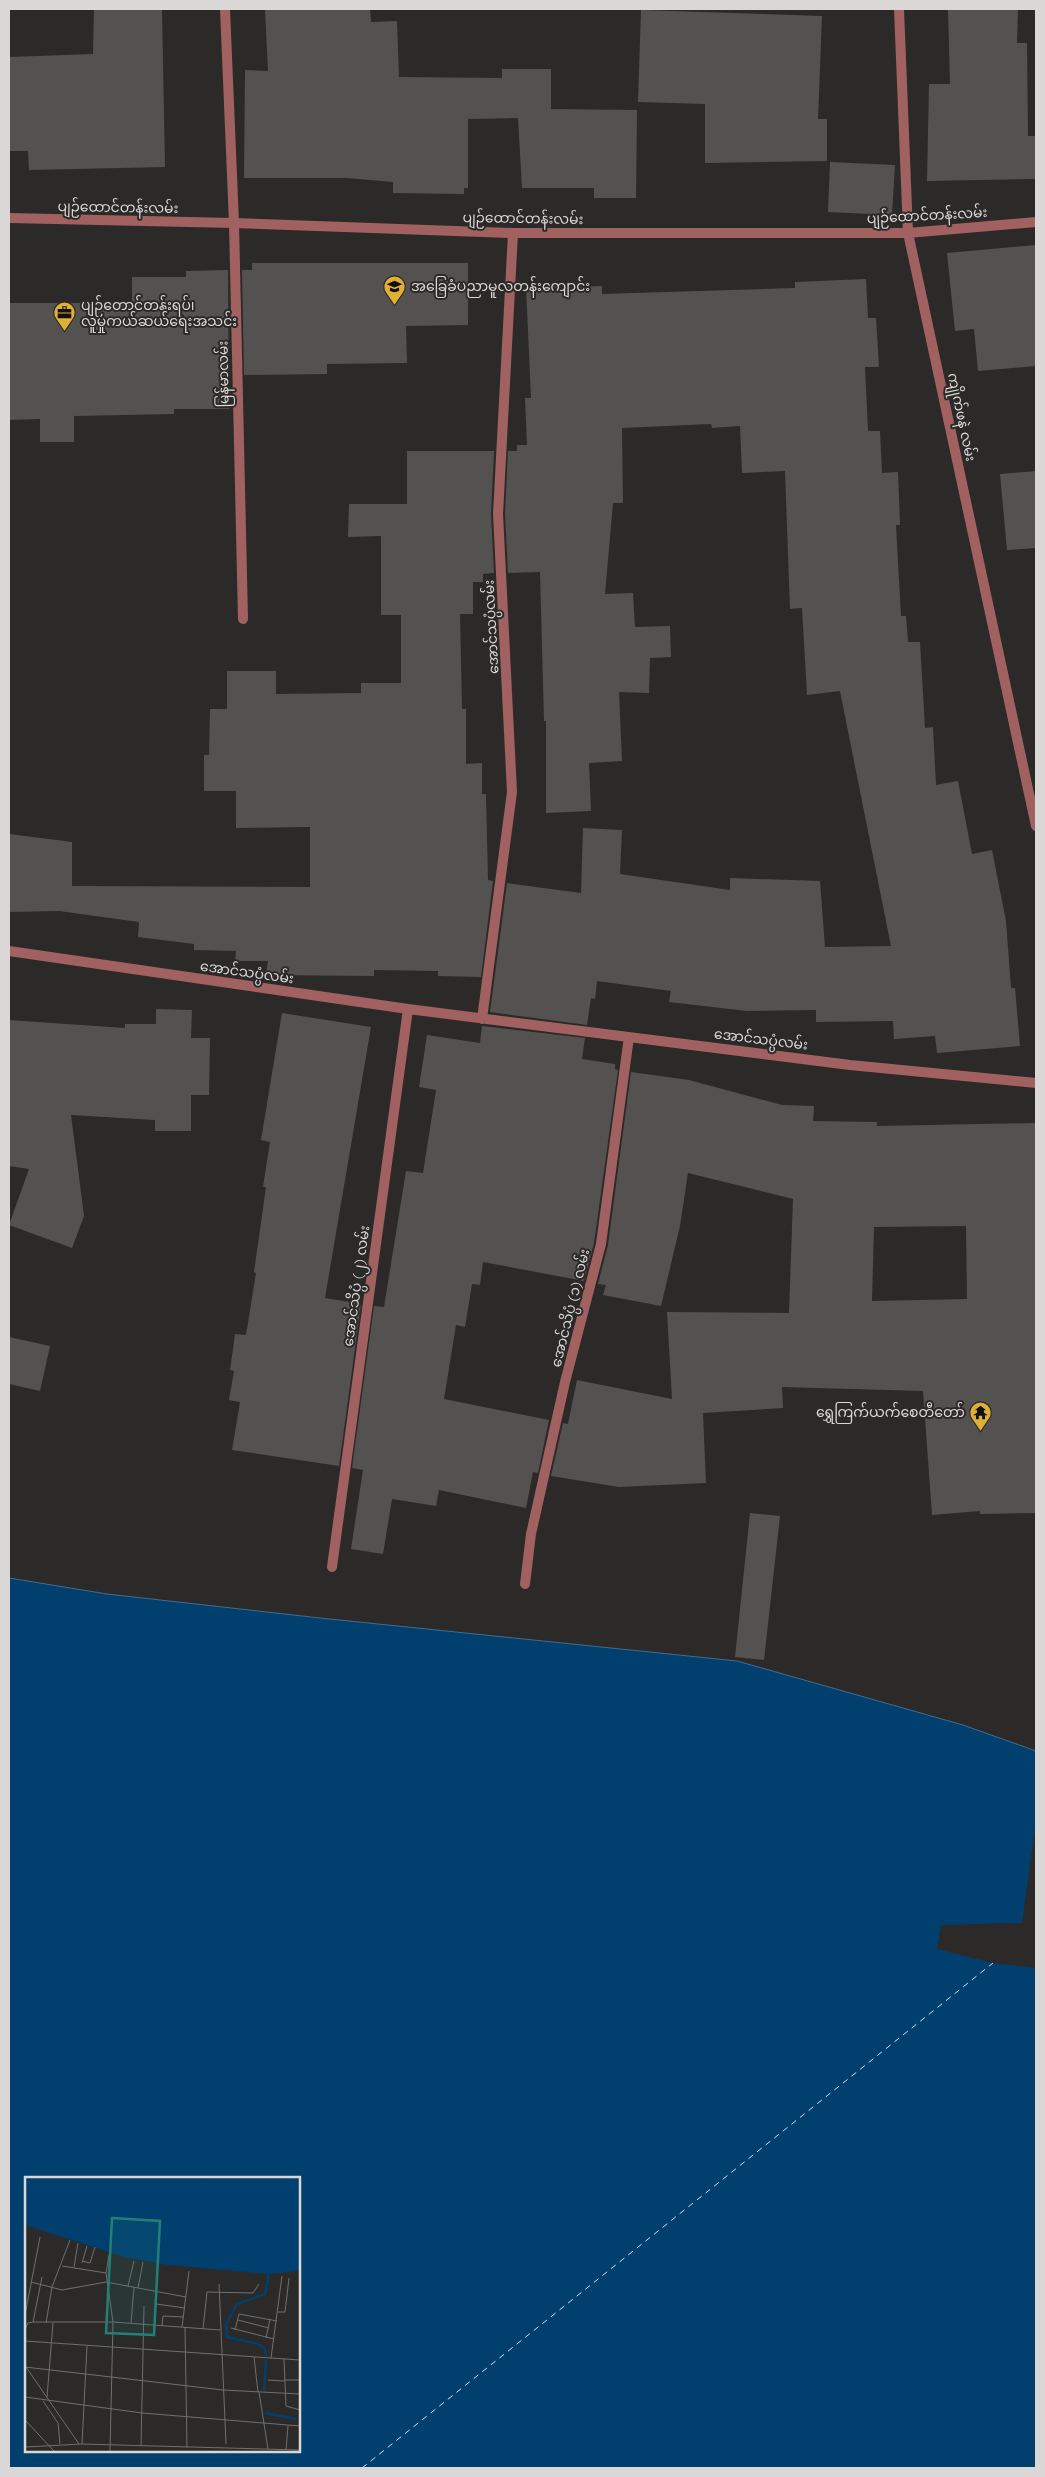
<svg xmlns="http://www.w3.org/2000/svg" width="1045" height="2477" font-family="Quicksand,'Noto Sans Myanmar',sans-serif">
  <rect width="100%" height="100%" fill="#2c2a28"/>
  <path fill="#013f6f" stroke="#426d8e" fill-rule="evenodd" d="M 9,1578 L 107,1594 L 320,1618 L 737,1661 L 963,1725 L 1036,1751 L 1036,2468 L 9,2468 ZM 26,2178 L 299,2178 L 299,2451 L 26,2451 Z"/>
  <path fill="#2c2a28" d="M 1036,1819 L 1036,1968 L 993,1963 L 937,1949 L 941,1925 L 1022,1923 Z"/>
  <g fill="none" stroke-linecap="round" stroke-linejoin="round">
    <path stroke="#cfe0f2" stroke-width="1" stroke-dasharray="6 5" stroke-linecap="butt" d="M 362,2468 L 993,1963"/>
  </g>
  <path fill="#545250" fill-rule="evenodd" d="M 94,9 L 162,9 L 165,167 L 29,170 L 28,151 L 9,151 L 9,57 L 93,54 Z
    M 265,9 L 370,9 L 371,22 L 397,21 L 399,77 L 502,78 L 502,69 L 551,69 L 551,109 L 637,110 L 636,198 L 594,198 L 594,188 L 522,188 L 518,118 L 468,119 L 468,188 L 464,188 L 464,194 L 393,193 L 393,182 L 347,178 L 244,178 L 245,70 L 268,71 Z
    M 948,9 L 1018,9 L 1017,43 L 1027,43 L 1028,136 L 1036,136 L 1036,179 L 927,181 L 929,84 L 950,84 Z
    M 641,10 L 822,16 L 818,119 L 827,119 L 827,161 L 705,163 L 705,104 L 638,102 Z
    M 830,162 L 895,165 L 892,215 L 828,212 Z
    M 1036,245 L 1036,366 L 978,371 L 974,329 L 955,331 L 947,253 Z
    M 252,263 L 468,263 L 468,325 L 406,326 L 407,363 L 327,364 L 327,374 L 244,375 L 242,270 L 252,270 Z
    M 228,270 L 229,409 L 174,409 L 174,414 L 74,416 L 74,442 L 40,442 L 40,419 L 9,420 L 9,303 L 132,303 L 132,277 L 186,277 L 186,271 Z
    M 866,279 L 868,318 L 876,318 L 879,367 L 865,367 L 868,431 L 880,431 L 882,473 L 898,472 L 900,525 L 896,525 L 901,616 L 906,616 L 908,642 L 920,642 L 925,728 L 933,727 L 936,785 L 958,781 L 972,854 L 992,850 L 1006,921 L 1011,988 L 1015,988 L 1020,1046 L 937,1053 L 935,1036 L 894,1039 L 893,1021 L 816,1022 L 816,1010 L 747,1011 L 669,1002 L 671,991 L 597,981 L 595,999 L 591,998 L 587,1025 L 490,1012 L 507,883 L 581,893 L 583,828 L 622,830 L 620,874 L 730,890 L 730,878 L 820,881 L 825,947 L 891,946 L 840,691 L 807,695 L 802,608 L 790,609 L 785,471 L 742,473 L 740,426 L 712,428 L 711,424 L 622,428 L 623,503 L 613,503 L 605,594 L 633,593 L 635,627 L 670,626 L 671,657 L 650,658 L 649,693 L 619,692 L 622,761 L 589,763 L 591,811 L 546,813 L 546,721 L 544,721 L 540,572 L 508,573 L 505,514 L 508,451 L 517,451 L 517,445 L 527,445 L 525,398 L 531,398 L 526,287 L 556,285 L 556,288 L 602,286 L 602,294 L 795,288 L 795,282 Z
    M 407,451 L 494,451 L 491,514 L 494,573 L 483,574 L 483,582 L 473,582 L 473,614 L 460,614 L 462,709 L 466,709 L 466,764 L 482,763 L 482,794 L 486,794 L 488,880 L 493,881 L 481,977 L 438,976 L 438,971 L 374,970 L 374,976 L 266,975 L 268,961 L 235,961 L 236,951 L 194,950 L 194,944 L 138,937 L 139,922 L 59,911 L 9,912 L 9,834 L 72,842 L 72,886 L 310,887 L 310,827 L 236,828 L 236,791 L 204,791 L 204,755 L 209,755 L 210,709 L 227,709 L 227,671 L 276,671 L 276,694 L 361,693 L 361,683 L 401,683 L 401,615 L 381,615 L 381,536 L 348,537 L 349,504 L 407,504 Z
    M 1036,471 L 1036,548 L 1007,550 L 1000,474 Z
    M 156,1009 L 192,1010 L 191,1038 L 210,1038 L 209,1095 L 191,1095 L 191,1131 L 155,1131 L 155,1120 L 71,1115 L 84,1216 L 72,1248 L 9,1225 L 29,1169 L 9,1166 L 9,1020 L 125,1028 L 125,1024 L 156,1024 Z
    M 282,1013 L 371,1027 L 325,1298 L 361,1304 L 339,1466 L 232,1450 L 240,1402 L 229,1400 L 234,1371 L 230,1370 L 235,1334 L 246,1335 L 256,1273 L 254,1272 L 266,1187 L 263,1187 L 270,1142 L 261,1140 Z
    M 482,1026 L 585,1038 L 582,1059 L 615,1064 L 615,1069 L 618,1070 L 594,1243 L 584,1281 L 483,1262 L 480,1285 L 472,1284 L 465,1327 L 456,1325 L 444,1399 L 549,1420 L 538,1473 L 533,1472 L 526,1508 L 439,1490 L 436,1506 L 392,1499 L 383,1554 L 351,1549 L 363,1470 L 352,1468 L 374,1306 L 384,1307 L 406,1171 L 423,1173 L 436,1090 L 419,1087 L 427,1035 L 480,1043 Z
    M 631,1072 L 689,1080 L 782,1105 L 814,1106 L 813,1121 L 877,1122 L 877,1126 L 1036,1123 L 1036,1513 L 980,1514 L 980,1511 L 932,1515 L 923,1391 L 782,1387 L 783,1408 L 703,1413 L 706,1483 L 619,1487 L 551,1476 L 563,1423 L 568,1424 L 577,1380 L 672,1399 L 667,1312 L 789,1313 L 793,1199 L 688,1173 L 680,1226 L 661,1306 L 603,1295 L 606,1285 L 598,1284 L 608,1245 ZM 966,1226 L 967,1299 L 872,1301 L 874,1227 Z
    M 9,1337 L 50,1346 L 40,1391 L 9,1384 Z
    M 750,1513 L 780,1516 L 764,1660 L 735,1657 Z"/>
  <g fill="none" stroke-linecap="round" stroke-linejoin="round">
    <path stroke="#a16161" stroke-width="10" d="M 225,9 L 234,223 L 243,619
      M 899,9 L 908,233 L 1036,826
      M 9,218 L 234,223 L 513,233 L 908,233 L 1036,222
      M 9,951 L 408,1009 L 850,1065 L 1036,1083
      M 482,1019 L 512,792 L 498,514 L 513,233
      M 332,1567 L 408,1009
      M 525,1584 L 531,1534 L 565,1382 L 601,1244 L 629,1037"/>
  </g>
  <defs>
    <symbol id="school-pin" viewBox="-11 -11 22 30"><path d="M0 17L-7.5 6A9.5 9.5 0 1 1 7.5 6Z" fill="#dfb034" stroke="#2c2a28"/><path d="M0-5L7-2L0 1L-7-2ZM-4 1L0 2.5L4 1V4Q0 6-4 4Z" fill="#111"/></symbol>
    <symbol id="office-pin" viewBox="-11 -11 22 30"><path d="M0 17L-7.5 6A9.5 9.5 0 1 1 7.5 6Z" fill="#dfb034" stroke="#2c2a28"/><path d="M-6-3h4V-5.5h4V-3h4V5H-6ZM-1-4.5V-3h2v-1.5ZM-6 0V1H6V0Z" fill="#111"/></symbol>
    <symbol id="temple-pin" viewBox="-11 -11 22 30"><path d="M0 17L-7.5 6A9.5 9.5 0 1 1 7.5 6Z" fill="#dfb034" stroke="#2c2a28"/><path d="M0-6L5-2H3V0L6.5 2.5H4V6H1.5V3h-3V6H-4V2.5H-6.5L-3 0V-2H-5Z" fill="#111"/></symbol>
  </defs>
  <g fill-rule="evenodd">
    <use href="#school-pin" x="382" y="274" width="25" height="34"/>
    <use href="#office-pin" x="52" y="300" width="25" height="34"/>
    <use href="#temple-pin" x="968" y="1400" width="25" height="34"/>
  </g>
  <g text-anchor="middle" stroke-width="4" stroke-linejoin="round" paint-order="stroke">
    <g font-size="14" fill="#d9d8d6" stroke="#2c2a28">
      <text transform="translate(118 207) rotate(1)" y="5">ပျဉ်ထောင်တန်းလမ်း</text>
      <text transform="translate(927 215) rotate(-3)" y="5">ပျဉ်ထောင်တန်းလမ်း</text>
      <text transform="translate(523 218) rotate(1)" y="5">ပျဉ်ထောင်တန်းလမ်း</text>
      <text transform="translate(223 374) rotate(-91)" y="5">မြန်မာလမ်း</text>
      <text transform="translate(962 417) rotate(78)" y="5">ကျိုက်ဖနဲ လမ်း</text>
      <text transform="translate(491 627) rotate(-93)" y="5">အောင်သပ္ပံလမ်း</text>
      <text transform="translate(247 972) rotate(8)" y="5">အောင်သပ္ပံလမ်း</text>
      <text transform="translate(761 1039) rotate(7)" y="5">အောင်သပ္ပံလမ်း</text>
      <text transform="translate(356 1286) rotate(-82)" y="5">အောင်သိပ္ပံ (၂) လမ်း</text>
      <text transform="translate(570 1308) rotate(-76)" y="5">အောင်သိပ္ပံ (၁) လမ်း</text>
    </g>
    <g font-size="14" fill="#d9d8d6" stroke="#2c2a28" text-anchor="start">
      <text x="411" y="291">အခြေခံပညာမူလတန်းကျောင်း</text>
      <text x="81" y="310">ပျဉ်တောင်တန်းရပ်၊<tspan x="81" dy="16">လူမှုကယ်ဆယ်ရေးအသင်း</tspan></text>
      <text x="965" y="1417" text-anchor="end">ရွှေကြက်ယက်စေတီတော်</text>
    </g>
  </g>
  <g transform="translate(25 2177)">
    <rect width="275" height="275" fill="#2c2a28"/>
    <path d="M 0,1 L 275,1 L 275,94 L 244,97 L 143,88 L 99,80 L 0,48 Z" fill="#013f6f"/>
    <path fill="none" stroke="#013f6f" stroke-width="2.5" d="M 88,65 L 178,1M 241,179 L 240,172 L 233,167 L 202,160 L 201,147 L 212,127 L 240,117 L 244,95M 239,214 L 241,183M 240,236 L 271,242"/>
    <path fill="none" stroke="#71706e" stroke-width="1" d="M 84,78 L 81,96 L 88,145 L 85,274M 57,84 L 65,86 L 70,70M 57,86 L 62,69M 37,89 L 81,96M 49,90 L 53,66M 6,105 L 37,113 L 81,105 L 161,120M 194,107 L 201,267M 103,109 L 109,84M 113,111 L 118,85M 131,127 L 160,131M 253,135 L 260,135 L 264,101M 0,138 L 15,60M 213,143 L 244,151M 8,145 L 17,100M 21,146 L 27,110 L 45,63M 106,146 L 109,110M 137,149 L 138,139 L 159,140M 157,150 L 164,94M 160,150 L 162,271M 206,151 L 249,162M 0,152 L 3,146 L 8,145 L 88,145 L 195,153M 178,152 L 182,115 L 228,116 L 234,107M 210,153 L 214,137 L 252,144M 241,161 L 245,142M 0,164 L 275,183M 229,180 L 233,215M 246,181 L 257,99M 259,182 L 261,229 L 275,233M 0,190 L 198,213 L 275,217M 1,190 L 54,267M 243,203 L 259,204M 259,203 L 275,203M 234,215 L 243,272M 0,220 L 117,236 L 275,249M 22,220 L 28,146M 18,224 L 33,246 L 35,267M 0,243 L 29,274M 57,267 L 62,169M 116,269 L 119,129M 0,270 L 57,267 L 275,273M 261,273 L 263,249"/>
    <path fill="#238078" fill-opacity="0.15" stroke="#238078" stroke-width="2.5" d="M 87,41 L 135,44 L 129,158 L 81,156 Z"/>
    <rect width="275" height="275" fill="none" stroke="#d9d8d6" stroke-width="2.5"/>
  </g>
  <rect width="1045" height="2477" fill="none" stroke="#d9d8d6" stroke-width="20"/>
</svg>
